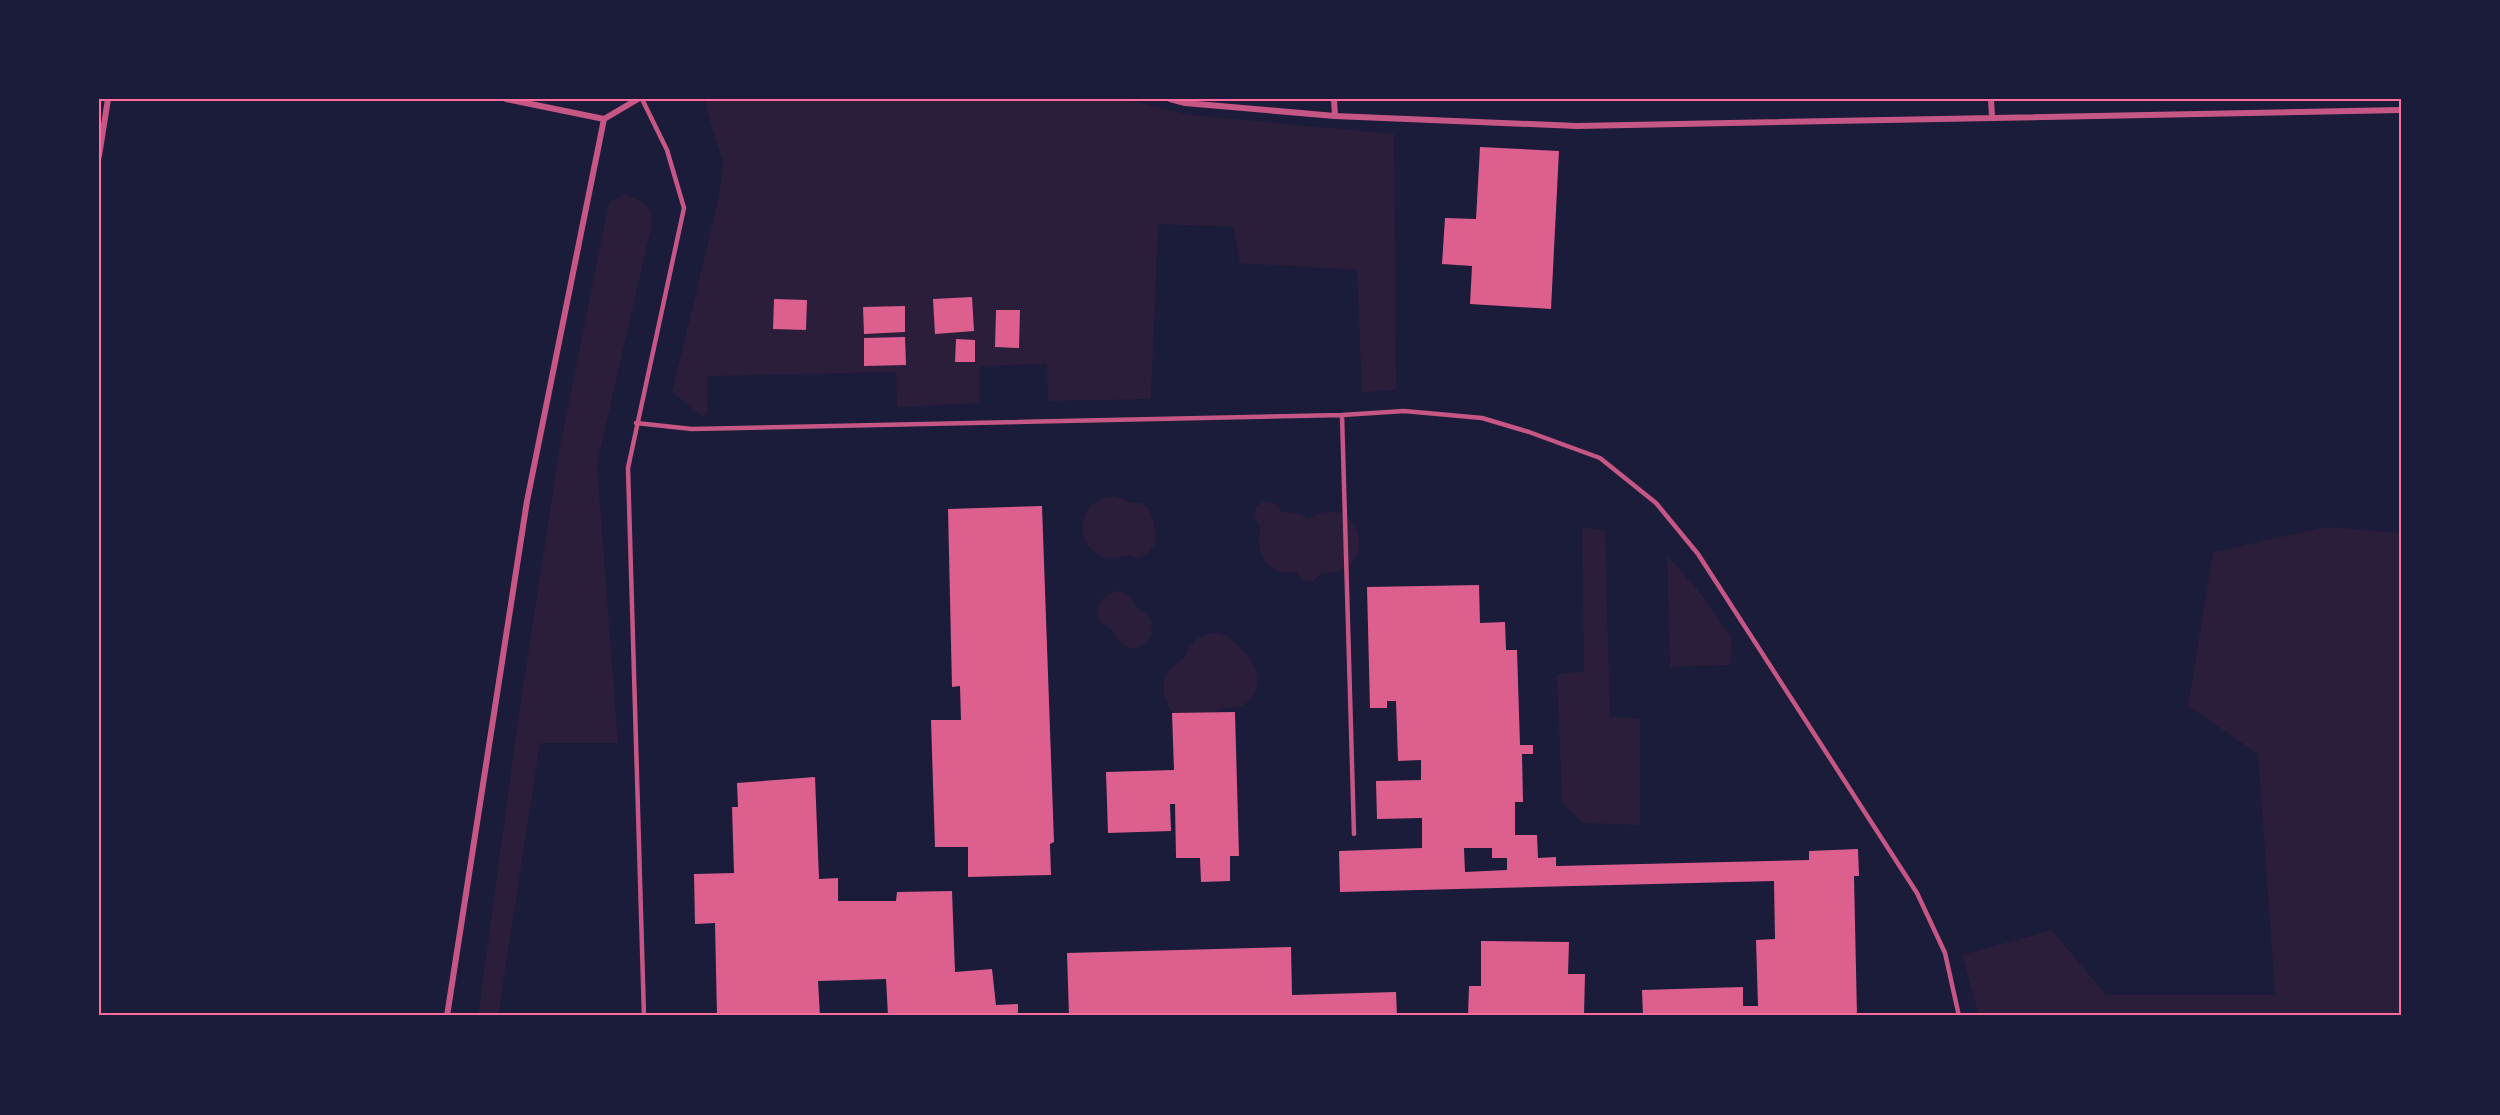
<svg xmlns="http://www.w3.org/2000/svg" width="2500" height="1115" font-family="'Fira Sans Condensed',sans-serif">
  <rect width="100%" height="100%" fill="#1b1b3a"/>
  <path fill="#2a1e3b" d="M 707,99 L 1123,99 L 1191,115 L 1394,134 L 1396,390 L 1362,392 L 1357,270 L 1240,263 L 1233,227 L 1158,224 L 1151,399 L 1048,401 L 1047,364 L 979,366 L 979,403 L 897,407 L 896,372 L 707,376 L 708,412 L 704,417 L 672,392 L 719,197 L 723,163 L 706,106 Z
    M 626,194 L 641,201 L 651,211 L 651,228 L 597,464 L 618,743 L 540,743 L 498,1016 L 478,1016 L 519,713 L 559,452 L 609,202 Z
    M 1115,496 L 1130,502 L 1142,503 C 1154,512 1153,521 1156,534 C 1157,545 1149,556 1138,558 C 1133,558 1129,555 1125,556 C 1118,557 1114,559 1107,558 C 1089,554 1079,536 1084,519 C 1088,503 1100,498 1115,496 Z
    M 1263,502 L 1272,502 L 1279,507 L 1281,512 L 1301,514 L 1308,519 C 1360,486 1385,575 1322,573 L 1313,581 L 1305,581 L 1296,572 C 1267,577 1254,552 1261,528 L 1254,516 L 1256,507 Z
    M 1582,527 L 1605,531 L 1610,717 L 1640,718 L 1640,825 L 1583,823 L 1562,803 L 1557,674 L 1584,672 Z
    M 2326,527 L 2401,533 L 2401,1016 L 1979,1016 L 1962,955 L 2052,930 L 2106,995 L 2275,995 L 2258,754 L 2188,706 L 2213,552 Z
    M 1667,555 L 1697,589 L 1732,638 L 1730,665 L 1670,667 Z
    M 1118,591 C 1128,593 1130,597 1135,605 C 1140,612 1148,613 1151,622 C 1156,638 1138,655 1123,645 C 1117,641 1117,635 1112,630 C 1109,627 1104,625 1100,622 C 1094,606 1101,594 1118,591 Z
    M 1217,633 C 1233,636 1235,644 1246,654 C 1260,668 1263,693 1243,705 C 1235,709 1228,707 1220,709 C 1216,710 1213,715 1208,716 C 1199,718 1186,715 1176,715 C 1162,701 1157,679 1174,665 C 1176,663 1180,662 1182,660 C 1186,657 1187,652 1189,648 C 1196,637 1205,634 1217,633 Z"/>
  <path fill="#dd5f8e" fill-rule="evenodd" d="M 1480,147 L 1559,151 L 1551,309 L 1470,304 L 1472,266 L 1442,264 L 1445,218 L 1476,219 Z
    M 972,297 L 974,331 L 935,334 L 933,299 Z
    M 774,299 L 807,300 L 806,330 L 773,329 Z
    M 905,306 L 905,332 L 864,334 L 863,307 Z
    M 996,310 L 1020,310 L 1019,348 L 995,347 Z
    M 905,337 L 906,365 L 864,366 L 864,338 Z
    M 956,339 L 975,340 L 975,362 L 955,362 Z
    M 1042,506 L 1054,842 L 1050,844 L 1051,875 L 968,877 L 968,847 L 935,847 L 931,720 L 961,720 L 960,686 L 952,687 L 948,509 Z
    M 1479,585 L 1480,623 L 1505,622 L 1506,650 L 1517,650 L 1520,745 L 1533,745 L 1533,754 L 1522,754 L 1523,802 L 1515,802 L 1515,835 L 1537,835 L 1538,858 L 1556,857 L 1556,866 L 1809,860 L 1809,851 L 1858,849 L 1859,876 L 1854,876 L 1857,1016 L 1643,1016 L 1642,990 L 1743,987 L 1743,1006 L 1758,1006 L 1756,940 L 1775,939 L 1774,881 L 1340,892 L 1339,851 L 1422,848 L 1422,818 L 1377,819 L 1376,781 L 1421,780 L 1421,760 L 1398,761 L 1396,701 L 1387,701 L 1387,708 L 1370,708 L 1367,587 ZM 1464,848 L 1492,848 L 1492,858 L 1507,858 L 1507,870 L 1465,872 Z
    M 1235,712 L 1239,856 L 1230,856 L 1230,881 L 1201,882 L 1200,858 L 1176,858 L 1175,804 L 1170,804 L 1171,831 L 1108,833 L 1106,772 L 1174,770 L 1172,713 Z
    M 815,777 L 819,879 L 838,878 L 838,901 L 896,901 L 897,892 L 952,891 L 955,972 L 992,969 L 996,1005 L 1018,1004 L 1018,1016 L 888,1016 L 886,979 L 818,981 L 820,1016 L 717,1016 L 715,923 L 695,924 L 694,874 L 734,873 L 732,807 L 738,807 L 737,783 Z
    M 1481,941 L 1569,942 L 1568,974 L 1585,974 L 1584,1016 L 1468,1016 L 1469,986 L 1481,986 Z
    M 1291,947 L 1292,995 L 1396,992 L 1397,1016 L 1069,1016 L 1067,953 Z"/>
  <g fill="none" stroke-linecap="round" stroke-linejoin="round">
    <path stroke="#c65784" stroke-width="4.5" d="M 642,99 L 667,150 L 684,208 L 628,468 L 644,1016
      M 1342,415 L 1354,834
      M 636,423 L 692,429 L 1342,415 L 1404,411 L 1482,418 L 1529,432 L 1600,458 L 1656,503 L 1698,554 L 1917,893 L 1945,953 L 1959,1016"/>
    <path stroke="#c65784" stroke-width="6" d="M 506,99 L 604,119 L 638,99
      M 1170,99 L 1185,103 L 1335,116 L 1577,126 L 2401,110
      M 1334,99 L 1335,116
      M 1991,99 L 1992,117
      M 99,156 L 108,99
      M 447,1016 L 527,501 L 604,119"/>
  </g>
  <rect width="2500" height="1115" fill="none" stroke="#1b1b3a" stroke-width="201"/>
  <rect x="100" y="100" width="2300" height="914" fill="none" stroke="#ff6b9d" stroke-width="2"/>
</svg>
